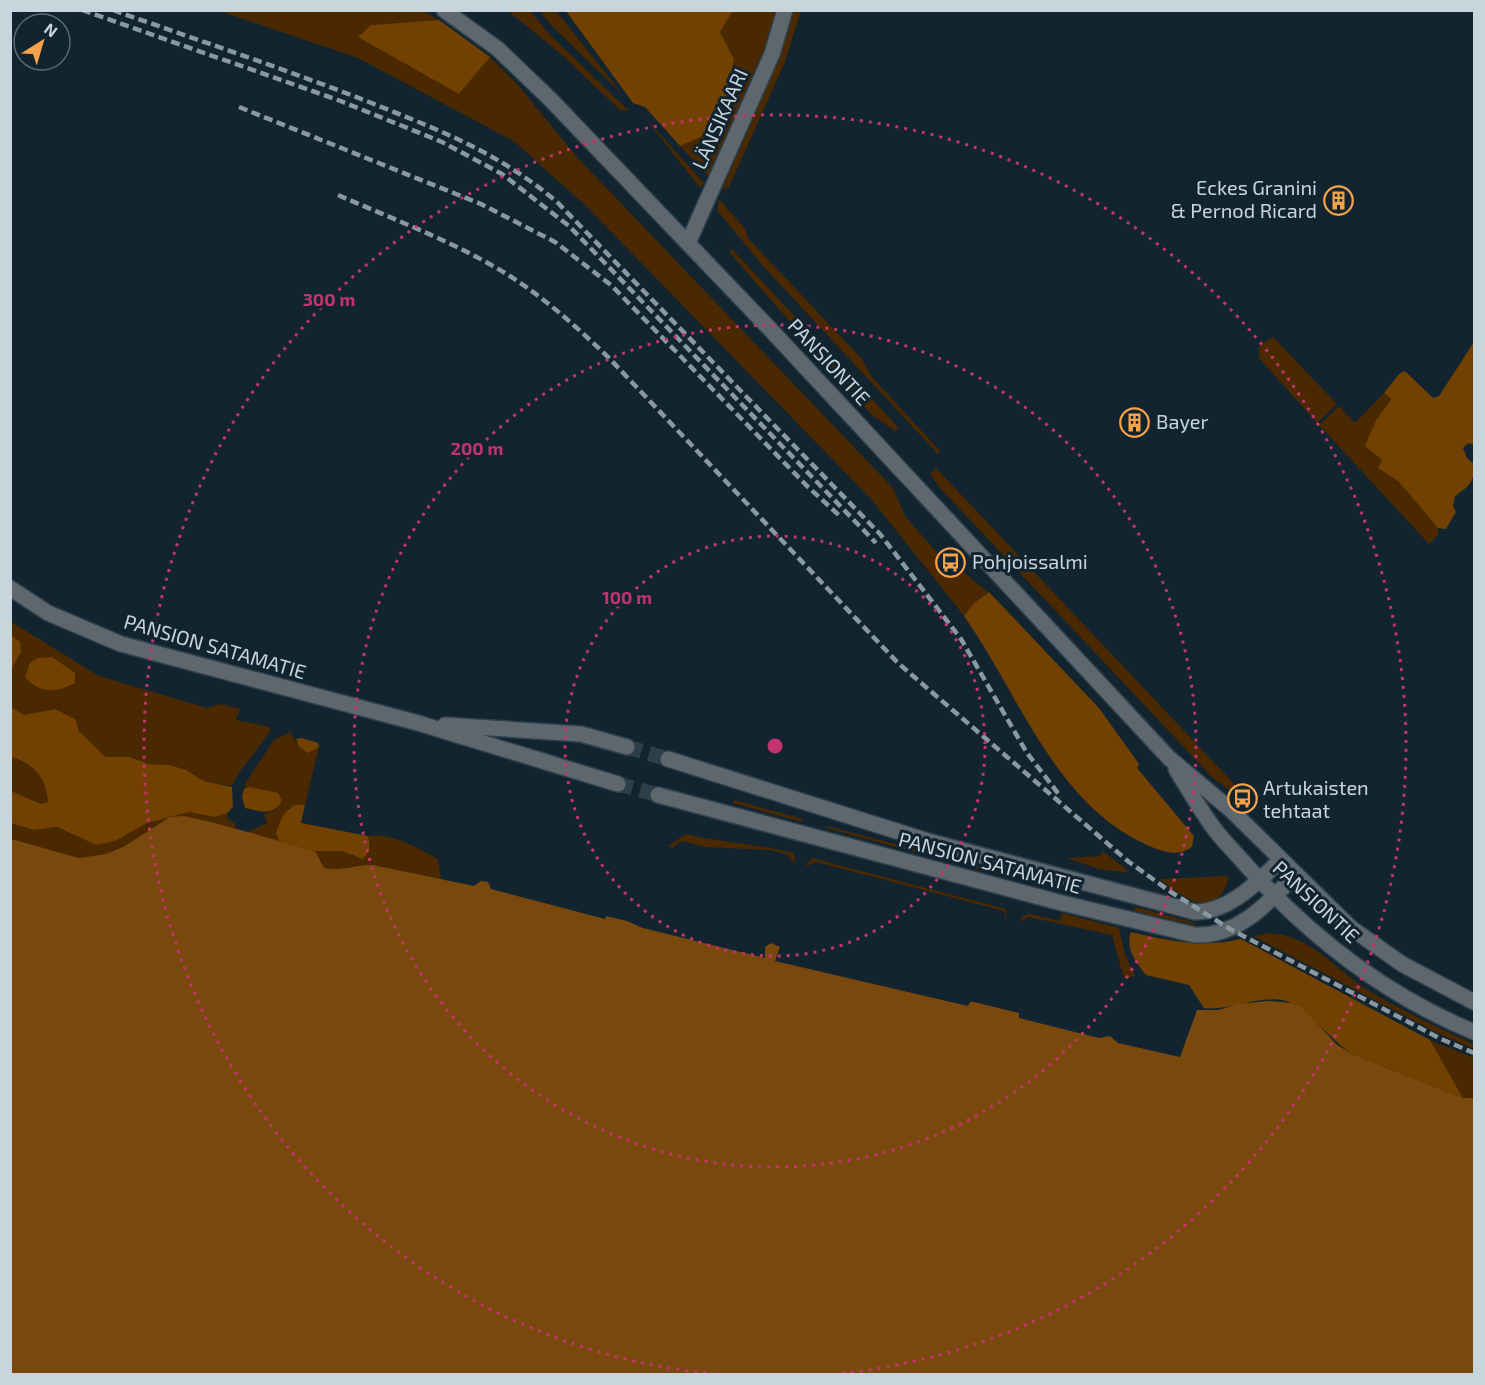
<svg xmlns="http://www.w3.org/2000/svg" width="1485" height="1385" font-family="'Exo 2',sans-serif">
  <rect width="100%" height="100%" fill="#112430"/>
  <path fill="#4a2800" d="M 220,11 L 423,11 L 439,20 L 371,25 L 459,94 L 490,57 L 518,85 L 576,156 L 893,488 L 905,516 L 953,571 L 957,567 L 988,592 L 974,603 L 964,616 L 872,500 L 586,206 L 515,142 L 358,58 Z
    M 508,11 L 530,11 L 550,35 L 629,111 L 620,110 L 560,53 Z
    M 540,11 L 556,11 L 623,95 L 551,25 Z
    M 733,11 L 776,11 L 769,38 L 708,176 L 680,146 L 701,137 L 734,59 L 720,32 Z
    M 794,11 L 801,11 L 785,62 L 729,187 L 722,190 L 781,53 Z
    M 642,114 L 704,183 L 700,188 L 697,184 Z
    M 719,199 L 747,231 L 747,237 L 862,359 L 872,377 L 940,451 L 938,454 L 763,266 L 717,210 Z
    M 732,249 L 899,428 L 895,431 L 871,414 L 729,252 Z
    M 1273,337 L 1337,404 L 1317,423 L 1259,358 L 1259,346 Z
    M 1384,393 L 1391,398 L 1376,420 L 1366,446 L 1382,460 L 1378,468 L 1399,482 L 1438,528 L 1438,535 L 1429,544 L 1319,425 L 1339,406 L 1355,423 Z
    M 936,468 L 1240,790 L 1235,794 L 1213,778 L 941,489 L 930,474 Z
    M 10,621 L 99,676 L 207,708 L 220,704 L 240,709 L 236,720 L 270,727 L 270,732 L 238,774 L 232,786 L 204,781 L 186,770 L 170,765 L 149,764 L 129,757 L 106,757 L 79,731 L 74,719 L 55,709 L 24,715 L 11,709 L 11,670 L 21,652 L 20,642 L 11,635 Z
    M 290,732 L 299,747 L 308,752 L 319,747 L 305,805 L 288,808 L 315,851 L 341,851 L 355,857 L 371,847 L 368,836 C 393,833 417,848 438,859 L 441,878 L 436,884 L 371,896 L 245,833 L 267,823 L 264,814 L 277,809 L 269,791 L 250,787 L 244,789 L 246,782 L 274,740 Z
    M 10,757 C 35,765 46,777 48,802 L 41,804 L 11,791 Z
    M 734,800 L 803,819 L 802,822 L 733,803 Z
    M 189,812 L 215,817 L 227,813 L 228,819 L 236,824 L 234,829 L 130,864 L 11,861 L 10,823 L 33,830 L 57,827 L 96,845 L 146,823 Z
    M 827,826 L 997,871 L 997,874 L 826,828 Z
    M 686,834 C 722,843 758,844 794,853 L 795,864 L 786,854 L 769,850 L 705,847 L 682,841 L 672,848 L 668,846 Z
    M 1103,851 L 1131,873 L 1099,869 L 1066,858 L 1100,856 Z
    M 812,858 L 1006,909 L 1007,920 L 1004,911 L 816,862 L 805,867 Z
    M 1228,876 C 1226,899 1208,909 1187,898 C 1177,894 1168,885 1159,879 Z
    M 1135,907 L 1196,923 L 1195,925 L 1134,911 Z
    M 1062,913 L 1119,928 L 1125,954 L 1135,976 L 1124,979 L 1112,935 L 1028,917 L 1020,922 L 1021,917 L 1029,914 L 1060,921 Z
    M 1270,933 C 1313,936 1336,971 1371,992 C 1404,1012 1439,1028 1474,1044 L 1474,1049 L 1435,1032 L 1253,936 Z
    M 1430,1040 L 1474,1058 L 1474,1098 L 1463,1098 Z"/>
  <path fill="#724100" d="M 566,11 L 733,11 L 720,32 L 734,59 L 725,106 L 701,137 L 680,146 L 645,107 L 633,103 Z
    M 439,20 L 490,57 L 459,94 L 358,37 L 371,25 Z
    M 1474,342 L 1474,445 L 1468,443 L 1463,448 L 1467,458 L 1474,464 C 1475,482 1469,486 1455,496 L 1453,506 L 1456,512 L 1446,529 L 1438,528 L 1399,482 L 1378,468 L 1382,460 L 1365,446 L 1376,420 L 1391,399 L 1384,393 L 1399,374 L 1405,371 L 1433,398 L 1439,396 Z
    M 989,592 L 1099,708 L 1139,764 L 1137,768 L 1194,836 L 1192,847 C 1176,858 1161,851 1145,844 C 1054,802 1019,694 964,616 L 974,603 Z
    M 11,635 L 20,642 L 21,652 L 11,670 Z
    M 52,657 L 75,673 L 75,683 C 57,693 39,694 25,677 L 30,663 L 38,658 Z
    M 11,707 L 24,715 L 55,709 L 75,719 L 79,731 L 106,757 L 129,757 L 149,764 L 170,765 L 186,770 L 204,781 L 232,787 L 233,807 L 227,813 L 215,817 L 189,812 L 147,823 L 115,841 L 96,845 L 57,827 L 33,830 L 11,823 L 11,791 L 41,804 L 48,802 C 46,777 35,765 11,757 Z
    M 302,738 L 318,743 L 319,747 L 308,753 L 299,747 L 296,739 Z
    M 250,787 L 278,793 L 282,801 C 272,817 261,811 245,808 L 242,797 L 244,789 Z
    M 295,805 L 305,805 L 301,823 L 368,836 C 371,847 371,850 363,859 L 341,851 L 315,851 L 279,841 L 276,833 C 280,822 284,810 295,805 Z
    M 1131,932 C 1169,941 1202,948 1241,939 L 1430,1040 L 1463,1098 L 1352,1054 C 1332,1041 1309,1012 1291,1003 C 1268,991 1229,1012 1204,1008 L 1189,985 L 1146,975 C 1136,963 1125,948 1131,932 Z"/>
  <path fill="#79480c" d="M 184,816 C 228,825 271,839 315,851 L 324,868 C 342,872 356,864 373,865 L 474,886 L 481,881 L 488,882 L 491,889 L 605,919 L 606,916 L 627,921 L 643,928 L 765,958 L 765,947 L 771,943 L 780,947 L 775,961 L 968,1006 L 970,1002 L 974,1002 L 1019,1013 L 1019,1018 L 1099,1038 L 1110,1036 L 1118,1043 L 1180,1057 L 1197,1010 L 1218,1010 L 1238,1004 L 1269,1001 L 1291,1003 L 1303,1008 L 1336,1044 L 1352,1054 L 1463,1098 L 1474,1098 L 1474,1374 L 11,1374 L 11,839 L 79,858 L 106,854 L 125,846 L 170,817 Z"/>
  <g fill="none" stroke-linecap="round" stroke-linejoin="round">
    <path stroke="#2d3f4a" stroke-width="15" stroke-dasharray="15 8" stroke-linecap="butt" d="M 627,747 L 668,759
      M 618,784 L 658,795"/>
    <defs>
      <path id="minor" d="M 444,10 L 498,49 L 551,100 L 769,328 L 1169,758 L 1231,810 L 1351,928 L 1402,964 L 1474,1002
        M 688,243 L 772,54 L 785,10
        M 10,588 L 48,613 L 121,644 L 418,723 L 618,784
        M 445,725 L 581,734 L 627,747
        M 668,759 L 928,841 L 1195,912 C 1230,912 1257,882 1281,860
        M 1176,769 C 1187,787 1198,806 1210,823 C 1220,838 1234,851 1246,865 C 1310,937 1385,995 1474,1032
        M 658,795 L 1058,902 L 1195,935 C 1238,937 1268,903 1295,875"/>
    </defs>
    <use href="#minor" stroke="#2e404c" stroke-width="18"/>
    <use href="#minor" stroke="#5e676e" stroke-width="15"/>
    <path stroke="#8a98a2" stroke-width="4.5" stroke-dasharray="9 4.5" stroke-linecap="butt" d="M 82,10 L 338,100 L 442,142 L 502,174 L 569,226 L 876,543
      M 113,10 C 200,41 288,70 374,104 C 444,132 499,153 557,202 L 880,534 L 961,639 L 1027,753 L 1061,797
      M 239,107 L 481,204 L 555,242 L 611,285 L 807,486 L 842,518
      M 338,195 C 397,221 458,243 513,278 C 548,301 579,329 609,358 L 898,663 L 1129,862 L 1171,892 L 1230,929 L 1441,1039 L 1474,1053"/>
  </g>
  <g fill="none" stroke="#c3346e" stroke-width="3" stroke-dasharray="3 6">
    <circle cx="775" cy="746" r="210"/>
    <circle cx="775" cy="746" r="421"/>
    <path d="M715 1374A631 631 0 1 1 835 1374"/>
  </g>
  <defs>
    <symbol id="building-ring" viewBox="-11 -11 22 22"><circle r="9.5" fill="#112430" stroke="#f7a248" stroke-width="1.5"/><path d="M-4-6H4V6H1V3H-1V6H-4ZM-2.5-4.3h1.7v1.8h-1.7ZM.8-4.3h1.7v1.8H.8ZM-2.5-1h1.7V.8h-1.7ZM.8-1h1.7V.8H.8Z" fill="#f7a248"/></symbol>
    <symbol id="bus-ring" viewBox="-11 -11 22 22"><circle r="9.5" fill="#112430" stroke="#f7a248" stroke-width="1.5"/><path d="M-5-6H5V4H4V6H2V4H-2V6H-4V4H-5ZM-3.5-4V0h7V-4ZM-3.5 1.2v1.5H-2V1.2ZM2 1.2v1.5H3.5V1.2Z" fill="#f7a248"/></symbol>
  </defs>
  <g fill-rule="evenodd">
    <use href="#building-ring" x="1322" y="184" width="33" height="33"/>
    <use href="#building-ring" x="1118" y="406" width="33" height="33"/>
    <use href="#bus-ring" x="934" y="546" width="33" height="33"/>
    <use href="#bus-ring" x="1226" y="782" width="33" height="33"/>
  </g>
  <g text-anchor="middle" stroke-width="6" stroke-linejoin="round" paint-order="stroke">
    <g font-size="20" fill="#c9d5dd" stroke="#112430">
      <text transform="translate(720 119) rotate(-66)" y="7">LÄNSIKAARI</text>
      <text transform="translate(829 362) rotate(47)" y="7">PANSIONTIE</text>
      <text transform="translate(215 647) rotate(16)" y="7">PANSION SATAMATIE</text>
      <text transform="translate(990 863) rotate(15)" y="7">PANSION SATAMATIE</text>
      <text transform="translate(1316 902) rotate(43)" y="7">PANSIONTIE</text>
    </g>
    <g font-size="20" fill="#c9d5dd" stroke="#112430" text-anchor="start">
      <text x="1317" y="195" text-anchor="end">Eckes Granini<tspan x="1317" dy="23">&amp; Pernod Ricard</tspan></text>
      <text x="1156" y="429">Bayer</text>
      <text x="972" y="569">Pohjoissalmi</text>
      <text x="1263" y="795">Artukaisten<tspan x="1263" dy="23">tehtaat</tspan></text>
    </g>
  </g>
  <circle cx="775" cy="746" r="9" fill="#c3346e" stroke="#112430" stroke-width="3"/>
  <g font-size="18" text-anchor="middle" font-weight="bold" fill="#c3346e" stroke="#112430" stroke-width="6" stroke-linejoin="round" paint-order="stroke">
    <text x="329" y="306">300 m</text>
    <text x="477" y="455">200 m</text>
    <text x="627" y="604">100 m</text>
  </g>
  <rect width="1485" height="1385" fill="none" stroke="#c9d5dd" stroke-width="24"/>
  <g transform="translate(42 42) rotate(37)"><circle r="28" fill="#112430" stroke="#5b6b75" stroke-width="1.5"/>
  <path d="M0-4.5L10 22L0 15L-10 22Z" fill="#f7a248"/>
  <text y="-9" font-size="16" font-weight="bold" text-anchor="middle" fill="#c9d5dd">N</text>
  </g>
</svg>
